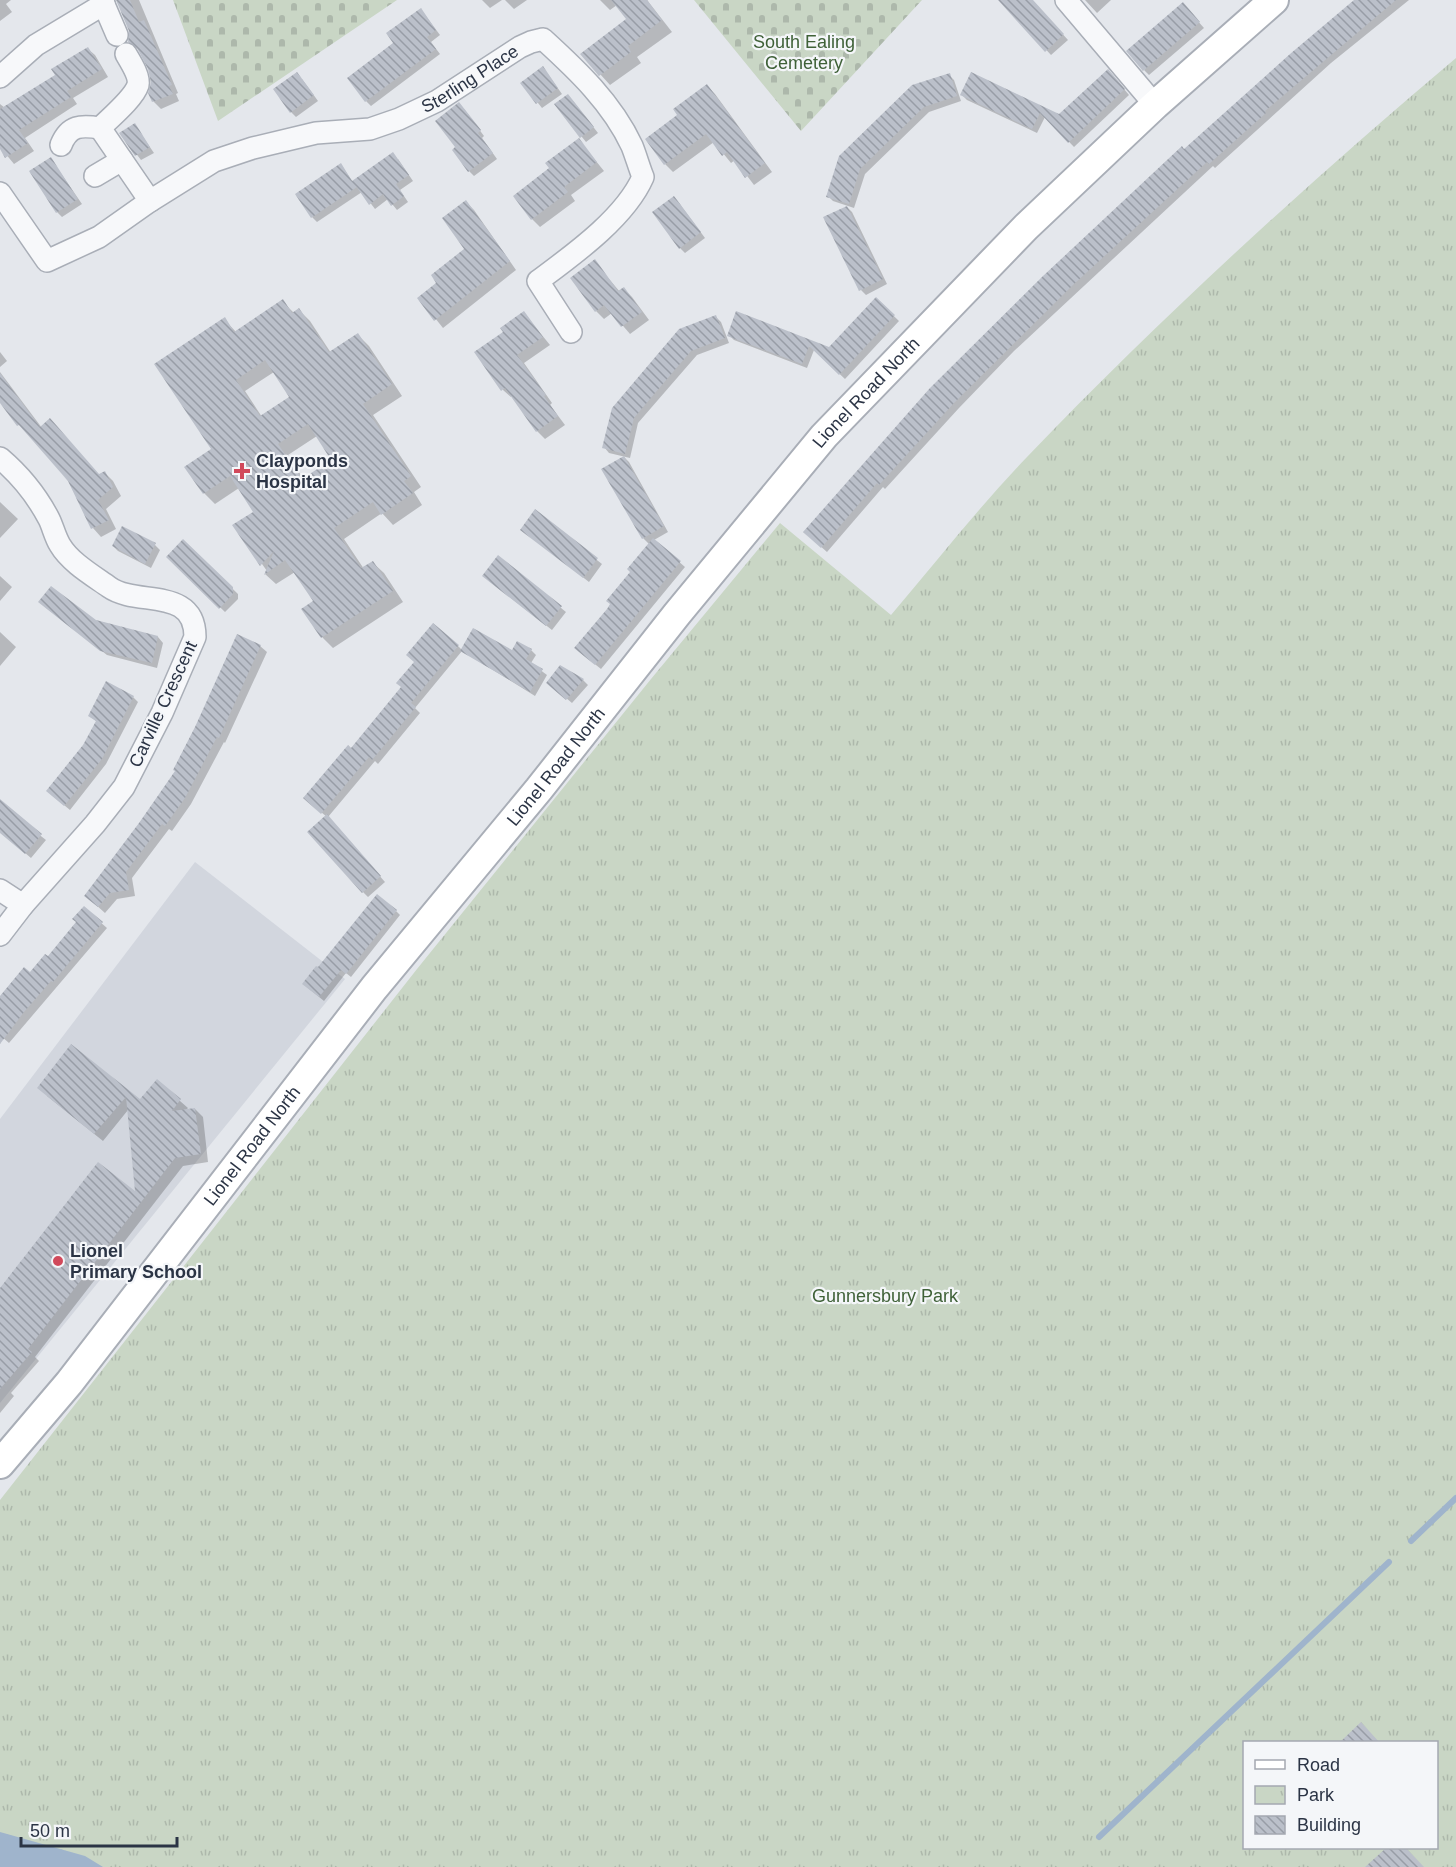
<svg xmlns="http://www.w3.org/2000/svg" width="1456" height="1867" font-family="Arial,sans-serif">
  <defs>
    <pattern id="cemetery-stones" width="16" height="16" patternUnits="userSpaceOnUse" patternTransform="scale(1.5)"><rect width="16" height="16" fill="#c9d6c5"/><path d="M2 7V4a2 2 0 0 1 4 0v3zM10 15v-3a2 2 0 0 1 4 0v3z" fill="#adb8ab"/></pattern>
    <pattern id="park-tufts" width="24" height="20" patternUnits="userSpaceOnUse" patternTransform="scale(1.5)"><rect width="24" height="20" fill="#c9d6c5"/><path d="M3 7l-1-3M5 7V3M7 7l1-3M15 17l-1-3M17 17v-4M19 17l1-3" fill="none" stroke="#adb8ab"/></pattern>
    <pattern id="building-back-hatch" width="6" height="6" patternUnits="userSpaceOnUse" patternTransform="scale(1.5)"><rect width="6" height="6" fill="#bbc0ca"/><path d="M-1 5l2 2M0 0l6 6M5-1l2 2" fill="none" stroke="#989da6"/></pattern>
  </defs>
  <rect width="100%" height="100%" fill="#e4e7ec"/>
  <path fill="#d2d6de" d="M 195,862 L 345,979 L 0,1403 L 0,1119 Z"/>
  <path fill="url(#cemetery-stones)" d="M 173,0 L 397,0 L 218,121 Z
    M 694,0 L 922,0 L 801,131 Z"/>
  <path fill="url(#park-tufts)" fill-rule="evenodd" d="M 1456,58 L 1456,1867 L 0,1867 L 0,1500 L 417,969 L 651,679 L 780,523 L 891,615 C 936,562 979,507 1027,457 C 1162,316 1307,184 1456,58 ZM 1244,1742 L 1436,1742 L 1436,1848 L 1244,1848 Z"/>
  <path fill="#9fb4cc" d="M 0,1832 L 85,1856 L 103,1867 L 0,1867 Z"/>
  <path fill="#0003" fill-rule="evenodd" d="M 0,0 L 11,0 L 6,4 L 12,12 L 0,21 Z
    M 118,0 L 139,0 L 178,93 L 176,94 L 179,101 L 161,109 L 153,101 L 149,68 L 140,51 L 129,41 L 130,30 Z
    M 482,0 L 502,0 L 490,8 Z
    M 505,0 L 527,0 L 514,9 Z
    M 600,0 L 647,0 L 672,32 L 637,57 L 641,63 L 610,85 L 600,74 L 628,20 L 617,5 L 610,10 Z
    M 1000,0 L 1032,0 L 1068,40 L 1051,55 Z
    M 1085,0 L 1111,0 L 1097,13 Z
    M 1356,0 L 1409,0 L 1331,63 L 1215,168 L 1213,166 L 1014,351 L 959,408 L 885,489 L 883,487 L 827,552 L 810,537 L 1184,151 Z
    M 1188,10 L 1204,28 L 1149,75 L 1144,70 Z
    M 425,15 L 440,35 L 431,42 L 440,54 L 371,106 L 366,101 L 395,44 Z
    M 88,49 L 95,55 L 108,77 L 73,98 L 77,104 L 25,138 L 34,151 L 14,164 L 0,147 L 0,104 L 5,108 L 57,75 Z
    M 547,73 L 562,94 L 542,108 L 522,83 Z
    M 949,75 L 954,80 L 961,101 L 929,112 L 865,174 L 854,208 L 833,201 L 828,196 Z
    M 1113,76 L 1129,95 L 1074,147 L 1045,117 L 1037,133 L 967,100 L 962,95 L 1060,116 Z
    M 302,79 L 318,101 L 296,117 L 291,112 Z
    M 707,86 L 715,94 L 772,172 L 754,185 L 735,160 L 731,163 L 714,142 L 673,172 L 665,164 L 679,116 Z
    M 573,101 L 598,133 L 586,142 L 556,105 Z
    M 464,109 L 484,136 L 482,138 L 497,159 L 474,176 L 469,171 L 457,148 Z
    M 135,125 L 154,153 L 141,160 L 121,134 Z
    M 579,140 L 604,171 L 571,195 L 575,201 L 540,227 L 532,219 L 551,169 Z
    M 51,159 L 82,204 L 62,217 L 57,212 Z
    M 398,159 L 413,181 L 400,190 L 408,202 L 397,210 L 388,199 L 375,209 L 362,192 L 317,222 L 312,217 L 341,165 L 353,182 Z
    M 466,202 L 474,210 L 516,270 L 443,328 L 419,298 L 438,284 L 467,249 Z
    M 679,203 L 705,238 L 685,253 L 680,248 Z
    M 847,207 L 852,212 L 887,284 L 866,295 L 861,290 Z
    M 594,261 L 620,292 L 624,289 L 632,297 L 649,320 L 630,334 L 612,313 L 604,319 L 596,311 Z
    M 876,299 L 899,321 L 845,379 L 814,350 L 807,368 L 734,340 L 729,335 L 829,349 Z
    M 282,301 L 294,313 L 299,310 L 310,321 L 331,353 L 358,335 L 369,346 L 402,396 L 373,415 L 421,487 L 414,492 L 422,505 L 393,525 L 382,513 L 344,539 L 364,569 L 373,563 L 384,573 L 403,602 L 333,648 L 323,638 L 303,609 L 315,601 L 295,572 L 276,584 L 265,574 L 267,571 L 235,526 L 255,512 L 239,488 L 215,504 L 204,493 L 186,467 L 213,449 L 224,319 L 236,332 ZM 274,372 L 291,397 L 262,417 L 245,391 ZM 317,436 L 333,460 L 304,480 L 288,455 Z
    M 524,313 L 550,345 L 524,363 L 552,403 L 550,405 L 565,425 L 545,439 L 537,431 L 512,396 L 511,397 L 503,390 L 505,332 Z
    M 716,317 L 721,322 L 729,343 L 697,355 L 638,423 L 630,458 L 609,453 L 604,447 Z
    M 0,352 L 7,361 L 0,367 Z
    M 0,372 L 42,428 L 99,476 L 105,473 L 113,481 L 121,496 L 106,509 L 116,529 L 101,537 L 93,528 L 70,480 L 19,425 L 0,401 Z
    M 624,457 L 629,462 L 668,532 L 654,540 L 685,567 L 601,669 L 581,653 L 650,545 L 643,538 Z
    M 0,502 L 18,519 L 0,538 Z
    M 535,512 L 602,564 L 589,582 L 527,534 Z
    M 183,541 L 238,594 L 238,599 L 225,612 L 168,557 Z
    M 155,545 L 160,550 L 151,568 L 118,551 L 113,546 Z
    M 498,557 L 566,612 L 552,630 L 489,581 Z
    M 0,576 L 12,587 L 0,601 Z
    M 45,607 L 158,637 L 163,643 L 157,668 L 107,655 Z
    M 0,632 L 16,647 L 0,666 Z
    M 260,646 L 267,652 L 225,743 L 224,742 L 191,804 L 172,831 L 169,829 L 132,878 L 135,896 L 117,899 L 105,913 L 86,896 L 141,824 Z
    M 458,646 L 462,650 L 512,652 L 531,650 L 536,655 L 531,663 L 547,675 L 535,696 L 462,651 L 415,708 L 420,713 L 378,764 L 375,761 L 328,817 L 385,882 L 368,897 L 363,892 L 327,817 L 310,803 L 351,750 Z
    M 583,680 L 588,685 L 572,703 L 553,687 Z
    M 133,697 L 138,702 L 106,764 L 70,810 L 53,796 L 84,746 L 97,722 L 90,716 Z
    M 0,804 L 46,840 L 31,858 L 0,832 Z
    M 84,908 L 107,928 L 9,1043 L 1,1036 L 0,1038 L 0,999 L 48,958 L 78,923 Z
    M 396,911 L 400,915 L 351,977 L 346,973 L 324,1001 L 308,988 Z
    M 71,1046 L 141,1101 L 157,1081 L 188,1108 L 186,1110 L 195,1109 L 203,1117 L 208,1162 L 183,1166 L 35,1357 L 39,1361 L 11,1393 L 14,1396 L 0,1413 L 0,1290 L 137,1195 L 128,1110 L 103,1141 L 47,1096 Z"/>
  <g fill="none" stroke-linecap="round" stroke-linejoin="round">
    <path stroke="#9fb4cc" stroke-width="6" d="M 1411,1541 L 1456,1498
      M 1099,1837 L 1389,1562"/>
  </g>
  <path fill="url(#building-back-hatch)" fill-rule="evenodd" d="M 116,0 L 130,0 L 139,22 L 144,20 L 172,85 L 169,86 L 173,94 L 152,102 L 148,93 L 151,82 L 148,69 L 137,48 L 128,42 L 129,31 Z
    M 611,0 L 647,0 L 662,20 L 628,46 L 631,52 L 599,76 L 580,54 L 626,19 Z
    M 998,0 L 1033,0 L 1064,34 L 1045,52 Z
    M 1354,0 L 1396,0 L 1265,111 L 1266,113 L 1209,164 L 1207,162 L 1074,284 L 954,403 L 879,485 L 877,483 L 821,548 L 803,532 L 930,388 L 1043,276 L 1182,146 L 1184,149 L 1290,54 Z
    M 1183,2 L 1200,22 L 1143,71 L 1126,51 Z
    M 421,8 L 436,30 L 427,37 L 436,49 L 365,102 L 347,78 L 393,43 L 386,33 Z
    M 88,47 L 102,69 L 67,91 L 71,97 L 19,130 L 28,143 L 5,158 L 0,149 L 0,109 L 55,75 L 51,69 Z
    M 543,66 L 558,88 L 536,104 L 520,83 Z
    M 1108,69 L 1125,89 L 1068,143 L 1040,113 L 1032,129 L 960,95 L 971,72 L 1059,114 Z
    M 297,72 L 314,95 L 290,113 L 273,89 Z
    M 950,73 L 957,96 L 924,107 L 860,169 L 849,204 L 826,197 L 839,156 L 912,85 Z
    M 707,84 L 765,163 L 745,178 L 727,152 L 722,156 L 706,134 L 664,165 L 645,139 L 677,115 L 673,109 Z
    M 568,94 L 594,127 L 580,138 L 554,104 Z
    M 459,102 L 481,130 L 478,133 L 493,153 L 468,172 L 452,150 L 455,147 L 435,121 Z
    M 135,123 L 150,147 L 135,156 L 119,133 Z
    M 579,138 L 597,162 L 564,187 L 568,192 L 531,220 L 513,196 L 549,168 L 545,163 Z
    M 393,152 L 409,175 L 396,184 L 404,196 L 391,206 L 383,194 L 369,205 L 354,183 L 357,187 L 311,218 L 295,194 L 341,163 L 352,181 Z
    M 51,157 L 78,199 L 56,213 L 29,171 Z
    M 674,196 L 701,232 L 679,249 L 652,212 Z
    M 466,200 L 510,261 L 434,321 L 417,298 L 436,283 L 431,275 L 464,249 L 442,218 Z
    M 847,206 L 883,279 L 859,291 L 823,217 Z
    M 595,259 L 618,291 L 624,287 L 642,312 L 621,327 L 604,305 L 595,312 L 570,278 Z
    M 876,297 L 895,315 L 839,375 L 809,346 L 802,364 L 727,336 L 736,311 L 829,347 Z
    M 283,299 L 292,313 L 299,308 L 329,352 L 358,333 L 392,384 L 363,404 L 411,476 L 404,481 L 413,493 L 381,515 L 373,502 L 334,528 L 361,568 L 373,561 L 393,591 L 321,638 L 301,609 L 313,601 L 285,560 L 264,575 L 274,551 L 260,566 L 232,525 L 253,512 L 230,476 L 203,494 L 184,467 L 211,449 L 154,364 L 225,317 L 234,332 ZM 265,360 L 289,397 L 260,416 L 236,380 ZM 308,424 L 331,460 L 302,479 L 278,444 Z
    M 524,311 L 543,337 L 517,355 L 546,395 L 544,396 L 558,416 L 536,432 L 505,388 L 501,391 L 474,352 L 503,332 L 500,328 Z
    M 716,315 L 725,338 L 691,351 L 655,393 L 634,418 L 625,454 L 602,448 L 612,408 L 679,329 Z
    M 0,373 L 40,427 L 50,418 L 99,474 L 105,471 L 113,487 L 98,500 L 109,520 L 91,529 L 68,481 L 19,425 L 17,426 L 0,403 Z
    M 624,456 L 664,526 L 642,539 L 601,469 Z
    M 535,509 L 598,558 L 583,578 L 520,530 Z
    M 122,526 L 156,543 L 145,564 L 112,546 Z
    M 653,538 L 681,561 L 595,665 L 574,648 L 607,609 L 610,604 L 606,601 L 630,572 L 627,569 Z
    M 183,539 L 233,587 L 233,594 L 219,609 L 166,557 Z
    M 498,555 L 562,606 L 546,626 L 482,576 Z
    M 51,586 L 96,620 L 158,636 L 152,663 L 100,651 L 38,602 Z
    M 433,623 L 459,645 L 411,703 L 416,707 L 387,742 L 372,760 L 369,757 L 321,814 L 303,798 L 348,745 L 351,748 L 401,687 L 396,683 L 414,662 L 406,655 Z
    M 473,628 L 512,650 L 517,641 L 532,649 L 526,659 L 543,669 L 530,692 L 460,651 Z
    M 237,634 L 261,645 L 219,738 L 217,737 L 185,798 L 165,826 L 162,824 L 126,872 L 129,890 L 110,893 L 98,907 L 84,896 L 139,823 L 175,771 L 173,770 L 195,727 Z
    M 560,665 L 584,679 L 566,700 L 546,683 Z
    M 106,681 L 134,696 L 102,759 L 64,806 L 46,791 L 83,745 L 96,721 L 88,716 Z
    M 0,799 L 42,834 L 25,854 L 0,833 Z
    M 327,814 L 381,876 L 362,893 L 307,832 Z
    M 377,894 L 397,910 L 346,974 L 341,970 L 319,997 L 302,984 L 316,966 L 318,967 Z
    M 84,906 L 103,922 L 53,982 L 51,981 L 24,1012 L 0,1044 L 0,996 L 24,967 L 30,972 L 45,954 L 48,956 L 76,922 L 72,919 Z
    M 71,1044 L 140,1099 L 157,1079 L 181,1099 L 172,1111 L 195,1108 L 201,1154 L 175,1158 L 28,1349 L 32,1352 L 0,1389 L 0,1288 L 98,1162 L 135,1191 L 126,1097 L 94,1134 L 37,1088 Z
    M 1361,1722 L 1380,1743 L 1339,1743 Z
    M 1386,1848 L 1406,1848 L 1424,1867 L 1365,1867 Z"/>
  <g fill="none" stroke-linecap="round" stroke-linejoin="round">
    <defs>
      <g id="street">
        <path d="M 102,0 L 117,35"/>
        <path d="M 1066,0 L 1155,105"/>
        <path d="M 0,77 L 36,45 L 104,4"/>
        <path d="M 100,128 L 150,201"/>
        <path d="M 61,145 C 69,125 81,125 100,128 C 110,118 134,98 138,85 C 140,76 130,61 126,54"/>
        <path d="M 95,176 L 122,160"/>
        <path id="s1" d="M 0,193 L 47,261 L 99,237 L 150,201 L 214,161 L 253,148 L 316,133 L 370,129 L 399,119 L 437,101 L 520,47 L 531,42 L 543,39 C 577,70 612,103 632,146 C 636,156 639,167 643,177 C 625,218 573,255 538,281 L 571,332"/>
        <path d="M 0,458 C 20,475 37,496 49,519 C 53,527 55,537 60,545 C 70,562 92,575 109,587 C 137,607 195,586 195,637 L 162,713 L 124,787 L 95,824 L 23,905 L 0,935"/>
        <path d="M 0,890 L 23,905"/>
      </g>
      <g id="secondary">
        <path id="s2" d="M 0,1464 L 69,1383 L 374,988 L 539,789 L 677,614 L 824,436 L 1026,227 L 1155,105 L 1274,0"/>
      </g>
    </defs>
    <use href="#street" stroke="#a9aeb7" stroke-width="24"/>
    <use href="#secondary" stroke="#a9aeb7" stroke-width="32"/>
    <use href="#street" stroke="#f7f8fa" stroke-width="21"/>
    <use href="#secondary" stroke="#fff" stroke-width="28"/>
  </g>
  <g fill="#d1495b" stroke="#f4f6f9" stroke-width="2">
    <path d="M239 462h6v6h6v6h-6v6h-6v-6h-6v-6h6z"/>
    <circle cx="58" cy="1261" r="6"/>
  </g>
  <g text-anchor="middle" stroke-width="4.5" stroke-linejoin="round" paint-order="stroke">
    <g font-size="18" fill="#3f6138" stroke="#f4f6f9">
      <text x="804" y="48">South Ealing<tspan x="804" dy="21">Cemetery</tspan></text>
      <text x="885" y="1302">Gunnersbury Park</text>
    </g>
    <g font-size="18" fill="#2b3445" stroke="#f4f6f9">
      <text dy="6" stroke="none"><textPath href="#s1" startOffset="550">Sterling Place</textPath></text>
      <text dy="6" stroke="none"><textPath href="#s2" startOffset="1378">Lionel Road North</textPath></text>
      <text transform="translate(163 704) rotate(-65)" y="6">Carville Crescent</text>
      <text dy="6" stroke="none"><textPath href="#s2" startOffset="892">Lionel Road North</textPath></text>
      <text dy="6" stroke="none"><textPath href="#s2" startOffset="406">Lionel Road North</textPath></text>
    </g>
    <g font-size="18" font-weight="bold" fill="#2b3445" stroke="#f4f6f9" text-anchor="start">
      <text x="256" y="467">Clayponds<tspan x="256" dy="21">Hospital</tspan></text>
      <text x="70" y="1257">Lionel<tspan x="70" dy="21">Primary School</tspan></text>
    </g>
  </g>
  <rect x="1243" y="1741" width="195" height="108" fill="#f4f6f9" stroke="#a4a8b1" stroke-width="1.5"/>
  <rect x="1255" y="1760" width="30" height="9" fill="#ffffff" stroke="#a4a8b1" stroke-width="1.5"/>
  <text x="1297" y="1771" font-size="18" fill="#2b3445">Road</text>
  <rect x="1255" y="1786" width="30" height="18" fill="url(#park-tufts)" stroke="#a4a8b1" stroke-width="1.5"/>
  <text x="1297" y="1801" font-size="18" fill="#2b3445">Park</text>
  <rect x="1255" y="1816" width="30" height="18" fill="url(#building-back-hatch)" stroke="#a4a8b1" stroke-width="1.5"/>
  <text x="1297" y="1831" font-size="18" fill="#2b3445">Building</text>
  <path d="M21 1837v9h156v-9" fill="none" stroke="#2b3445" stroke-width="3"/>
  <text x="30" y="1837" font-size="18" fill="#2b3445" stroke="#f4f6f9" stroke-width="4.5" paint-order="stroke">50 m</text>
</svg>
